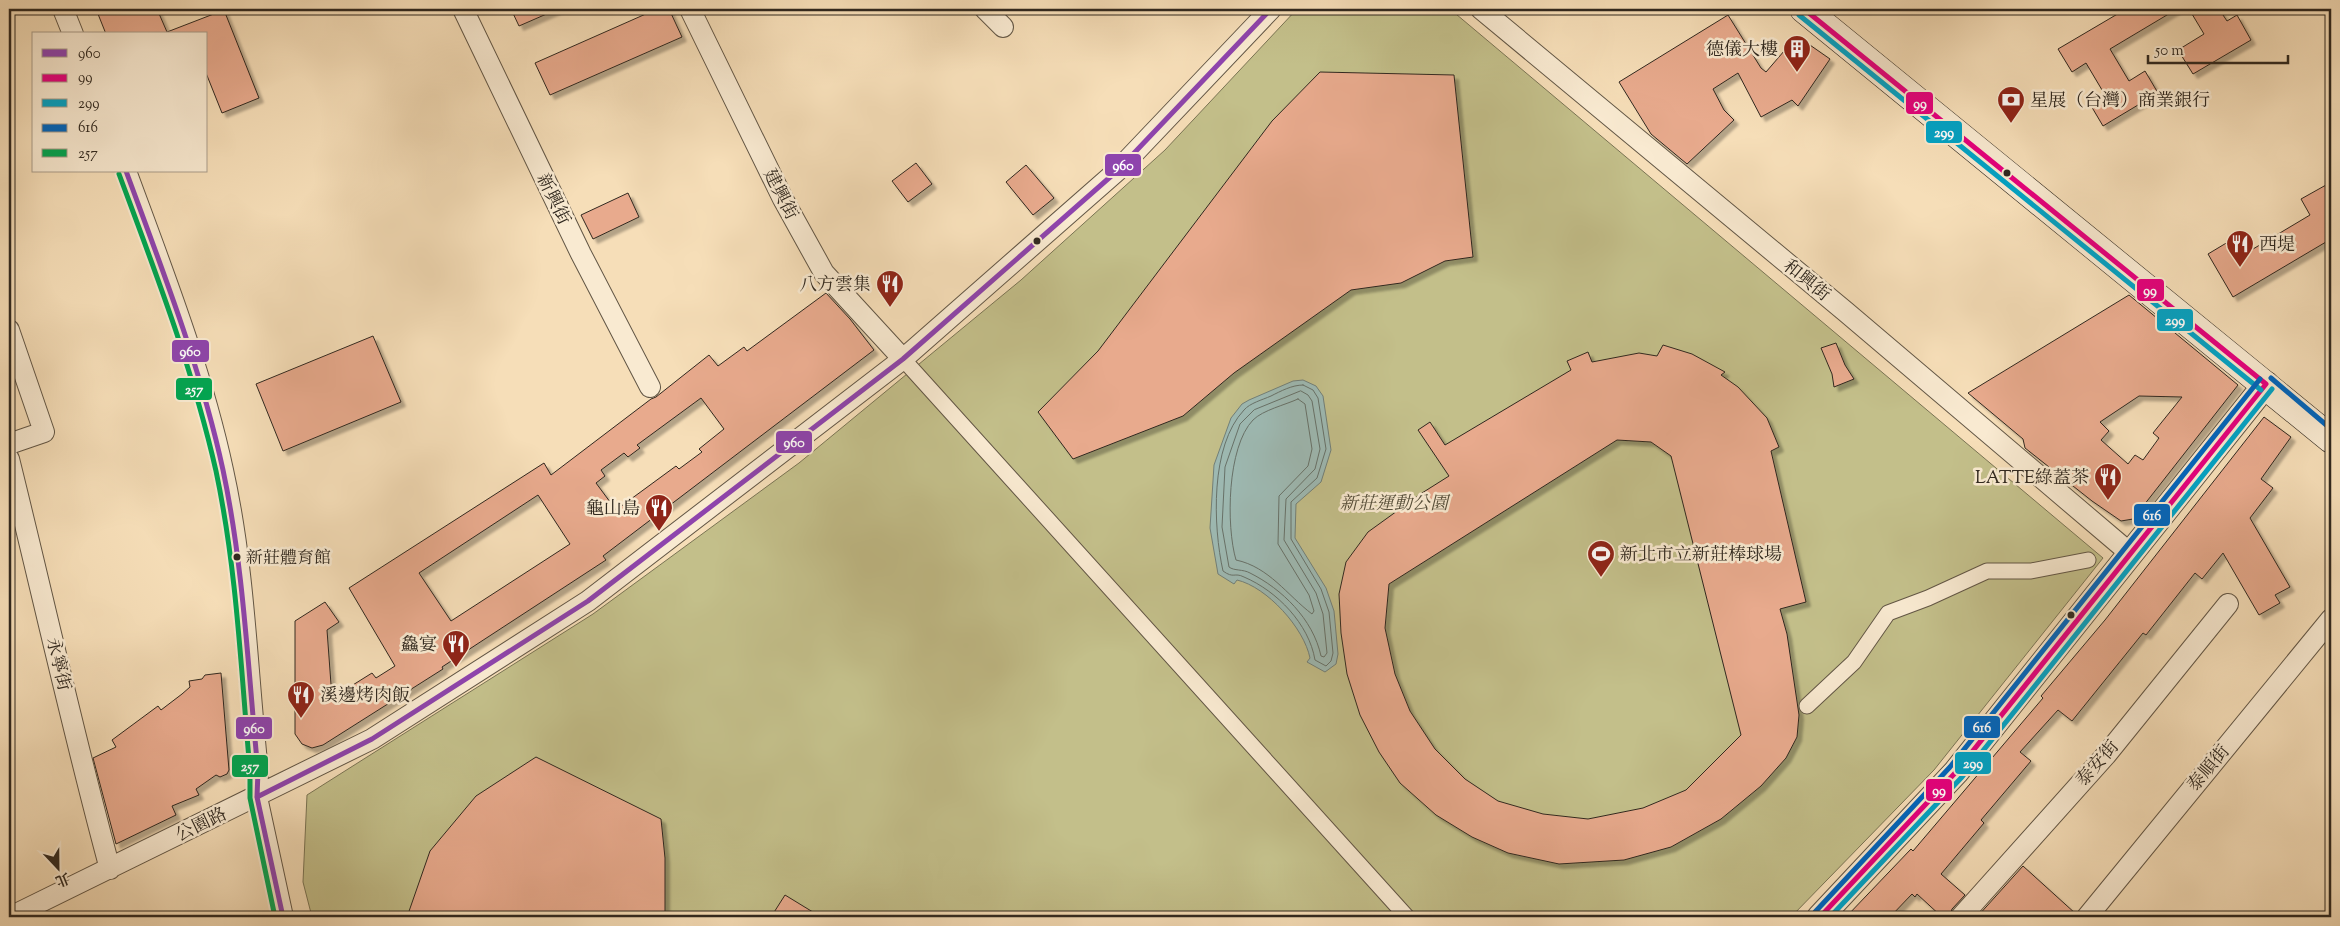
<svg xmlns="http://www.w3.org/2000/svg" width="2340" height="926" font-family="'Sorts Mill Goudy','Noto Serif TC',serif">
  <defs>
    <filter id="shadow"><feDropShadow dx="4.5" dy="4.5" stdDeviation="1" flood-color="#0004"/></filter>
  </defs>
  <rect width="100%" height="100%" fill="#f6deb8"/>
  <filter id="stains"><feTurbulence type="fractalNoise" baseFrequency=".004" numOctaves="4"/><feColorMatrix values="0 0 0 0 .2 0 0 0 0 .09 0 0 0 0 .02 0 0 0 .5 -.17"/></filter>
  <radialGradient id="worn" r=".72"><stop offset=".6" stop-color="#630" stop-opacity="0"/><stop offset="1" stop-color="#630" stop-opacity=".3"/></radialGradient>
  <path fill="#c3bf8a" stroke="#7a7454" d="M 1297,9 L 1450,9 L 2103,558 L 1934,770 L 1791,917 L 312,917 L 303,882 L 307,795 L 593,614 L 799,463 L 1021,280 L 1165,150 Z"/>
  <path fill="#9ebbb5" stroke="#728079" d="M 1303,380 L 1316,386 L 1323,396 L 1331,450 L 1321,482 L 1296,504 L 1295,538 L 1326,588 L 1334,611 L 1338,654 L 1336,664 L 1325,672 L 1307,662 L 1310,658 C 1304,628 1267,587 1237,580 L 1234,584 L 1218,574 L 1210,528 L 1214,465 L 1231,418 L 1242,404 L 1249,400 L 1293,381 Z"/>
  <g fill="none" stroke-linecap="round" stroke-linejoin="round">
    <path stroke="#67726a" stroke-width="1" d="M 1303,385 L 1313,390 L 1318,398 L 1326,449 L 1317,478 L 1291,502 L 1291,539 L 1321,589 L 1329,612 L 1333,653 L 1331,661 L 1326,666 L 1315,660 C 1309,624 1277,591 1244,577 C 1234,572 1234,579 1223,571 C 1213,526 1210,446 1244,410 C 1250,403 1262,400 1271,396 C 1281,391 1292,385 1303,385 Z
      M 1301,391 L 1308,395 L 1312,401 L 1320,449 L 1315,469 L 1286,499 L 1284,540 L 1316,593 L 1323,614 L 1327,653 L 1324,657 L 1321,656 C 1313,619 1282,589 1250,573 C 1243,569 1234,571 1229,567 L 1222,527 L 1225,467 L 1240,424 L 1254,410 Z
      M 1298,399 L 1305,404 L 1312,449 L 1308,466 L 1279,496 L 1278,544 L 1309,595 L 1314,611 L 1312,614 C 1287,595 1269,567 1236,560 C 1226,526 1227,447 1253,420 C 1263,410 1285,405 1298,399 Z"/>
  </g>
  <path fill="#e8aa8d" stroke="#30281f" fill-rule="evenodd" filter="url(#shadow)" d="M 96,9 L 157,9 L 167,32 L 224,10 L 259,98 L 222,113 L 206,73 L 206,34 L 106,34 Z
    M 511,9 L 558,9 L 519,26 Z
    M 657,9 L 669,9 L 682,37 L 550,95 L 535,63 Z
    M 2126,9 L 2177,9 L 2110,49 L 2129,81 L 2145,71 L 2158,93 L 2103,126 L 2090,104 L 2105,95 L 2086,63 L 2072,72 L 2058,49 Z
    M 2189,9 L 2219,9 L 2227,21 L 2237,15 L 2251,40 L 2193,74 L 2178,50 L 2204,34 Z
    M 1728,15 L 1761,68 L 1766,72 L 1797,36 L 1830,59 L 1798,106 L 1792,100 L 1761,117 L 1738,73 L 1713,89 L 1724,110 L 1734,120 L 1687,164 L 1651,134 L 1619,82 Z
    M 1320,72 L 1454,75 L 1473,257 L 1445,261 L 1401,283 L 1351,290 L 1234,373 L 1183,416 L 1073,459 L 1038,412 L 1098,351 L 1272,121 Z
    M 916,163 L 932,184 L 908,202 L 892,181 Z
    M 1026,165 L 1054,198 L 1033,215 L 1006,182 Z
    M 2326,185 L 2331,194 L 2331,239 L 2233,297 L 2208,254 L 2233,239 L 2243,255 L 2310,215 L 2301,199 Z
    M 628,193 L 639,217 L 593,239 L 581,215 Z
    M 826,293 L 850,319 L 874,350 L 603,556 L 606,560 L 442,667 L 443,669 L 323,745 L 312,748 L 302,744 L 295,734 L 295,621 L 325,602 L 339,622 L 327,630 L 332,698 L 372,673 L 376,678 L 395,666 L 349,588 L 544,463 L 551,475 L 651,399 L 656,397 L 709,355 L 718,366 L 744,347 L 747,351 ZM 701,398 L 724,429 L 699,449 L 702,452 L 679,469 L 676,466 L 616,510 L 596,483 L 605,476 L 601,470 L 624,453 L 628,457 L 640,448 L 637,445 ZM 538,495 L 570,544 L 451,621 L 419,573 Z
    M 2129,295 L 2238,385 L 2133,519 L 2121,521 L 2092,501 L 2025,448 L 2023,439 L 1968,393 ZM 2139,396 L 2182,397 L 2153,433 L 2159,438 L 2143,460 L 2135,455 L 2128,464 L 2101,440 L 2109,431 L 2100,422 Z
    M 373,336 L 401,402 L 283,451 L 256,384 Z
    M 1836,343 L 1845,365 L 1854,379 L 1834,387 L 1832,374 L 1821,348 Z
    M 1663,345 L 1692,354 L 1725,372 L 1721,375 L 1738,387 L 1767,418 L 1779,447 L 1771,451 L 1806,602 L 1780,609 L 1787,634 L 1799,715 L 1797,737 L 1786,758 L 1761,786 L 1721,819 L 1671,847 L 1624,860 L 1559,864 L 1508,853 L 1472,837 L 1436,815 L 1400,783 L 1379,752 L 1360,715 L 1347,674 L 1341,633 L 1339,594 L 1346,562 L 1368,532 L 1422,493 L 1449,476 L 1418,430 L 1430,422 L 1445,445 L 1571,370 L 1567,361 L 1588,352 L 1592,362 L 1639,353 L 1657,356 ZM 1617,440 L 1651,442 L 1671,456 L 1741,735 L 1686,790 L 1643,808 L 1588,819 L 1543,814 L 1498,801 L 1465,779 L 1435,749 L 1410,711 L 1395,674 L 1385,628 L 1389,584 Z
    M 2264,417 L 2291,437 L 2261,479 L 2273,488 L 2250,518 L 2290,587 L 2275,595 L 2280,603 L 2259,615 L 2223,553 L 2202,579 L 2195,573 L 2146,635 L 2143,633 L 2072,721 L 2058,710 L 2020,752 L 2031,761 L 1981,820 L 1984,823 L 1941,874 L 1965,895 L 1952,909 L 1949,917 L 1942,917 L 1917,894 L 1915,897 L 1912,894 L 1890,917 L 1846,917 L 1911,849 L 1913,851 L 2043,698 L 2041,696 L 2105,620 Z
    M 221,673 L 229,770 L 227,774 L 220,777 L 216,775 L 196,789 L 199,795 L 172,806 L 176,815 L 116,844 L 93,758 L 116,747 L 112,740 L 158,706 L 161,710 L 182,694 L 190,687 L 189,681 L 202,679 L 205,675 Z
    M 536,757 L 661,819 L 665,858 L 665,917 L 407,917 L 430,851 L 476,796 Z
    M 2023,866 L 2076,914 L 2075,917 L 1977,917 Z
    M 785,895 L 821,917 L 771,917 Z"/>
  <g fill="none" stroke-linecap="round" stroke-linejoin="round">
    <defs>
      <path id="pedestrian" d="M 903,359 L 1407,917
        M 1807,706 L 1854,662 L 1888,613 L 1928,598 L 1987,571 L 2031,571 L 2088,560"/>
      <path id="minor" d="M 63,9 L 73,34
        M 463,9 L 581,254 L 650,387
        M 690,9 L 783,199 L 824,273 L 903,359
        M 985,9 L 1003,27
        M 1481,9 L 1846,312 L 2131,554
        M 126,171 C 162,269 201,368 223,470 C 245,569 247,670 258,771 L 257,797 L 283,917
        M 9,330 L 44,432 L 9,444
        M 9,459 C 43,596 73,733 110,869
        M 10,917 L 372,739 L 588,601 L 903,359 L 1117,171 L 1271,9
        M 1961,917 L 2106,755 L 2228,604
        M 2087,917 L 2331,619"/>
      <path id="tertiary" d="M 1820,917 L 1956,772 L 2266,384"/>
      <path id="secondary" d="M 1804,9 L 2331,439"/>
    </defs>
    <use href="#pedestrian" stroke="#625645" stroke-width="17"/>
    <use href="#minor" stroke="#625645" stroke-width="22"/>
    <use href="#tertiary" stroke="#625645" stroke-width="27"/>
    <use href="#secondary" stroke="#30281f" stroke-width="29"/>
    <use href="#pedestrian" stroke="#f9ead1" stroke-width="15"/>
    <use href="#minor" stroke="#f9ead1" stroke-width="20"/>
    <use href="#tertiary" stroke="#f9ead1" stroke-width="25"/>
    <use href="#secondary" stroke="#f9ead1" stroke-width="28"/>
    <defs>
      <path id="bus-1" d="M 126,171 C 162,269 201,368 223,470 C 244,569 248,671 258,771 L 257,797 L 283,917
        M 257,797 L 372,739 L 588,601 L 903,359 L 1117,171 L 1271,9"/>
      <path id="bus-2" d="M 1804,9 L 2266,384
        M 1820,917 L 1956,772 L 2266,384"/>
      <path id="bus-3" d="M 1799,15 L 2261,390
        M 1830,917 L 1962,777 L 2272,389"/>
      <path id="bus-4" d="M 2271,378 L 2331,429
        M 1815,912 L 1950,767 L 2260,379"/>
      <path id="bus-5" d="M 119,174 C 155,271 193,369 216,471 C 237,570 241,671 250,771 L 250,798 L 275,917"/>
    </defs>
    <use href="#bus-1" stroke="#f9ead1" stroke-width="9"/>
    <use href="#bus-2" stroke="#f9ead1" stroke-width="9"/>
    <use href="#bus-3" stroke="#f9ead1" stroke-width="9"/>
    <use href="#bus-4" stroke="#f9ead1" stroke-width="9"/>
    <use href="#bus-5" stroke="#f9ead1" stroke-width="9"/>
    <use href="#bus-1" stroke="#8e44ad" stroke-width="5"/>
    <use href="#bus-2" stroke="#e5007d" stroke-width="5"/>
    <use href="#bus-3" stroke="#02a3c5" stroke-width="5"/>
    <use href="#bus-4" stroke="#0065bd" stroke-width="5"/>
    <use href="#bus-5" stroke="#00a651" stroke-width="5"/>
  </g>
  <defs>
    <symbol id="building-pin" viewBox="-11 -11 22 30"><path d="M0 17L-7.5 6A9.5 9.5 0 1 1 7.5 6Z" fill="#8f2418" stroke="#f9ead1"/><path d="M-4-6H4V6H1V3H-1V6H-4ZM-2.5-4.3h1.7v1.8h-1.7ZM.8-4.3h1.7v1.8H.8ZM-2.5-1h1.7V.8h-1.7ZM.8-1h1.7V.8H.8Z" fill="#fff"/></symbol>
    <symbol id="bank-pin" viewBox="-11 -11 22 30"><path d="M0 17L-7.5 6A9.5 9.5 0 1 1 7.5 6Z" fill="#8f2418" stroke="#f9ead1"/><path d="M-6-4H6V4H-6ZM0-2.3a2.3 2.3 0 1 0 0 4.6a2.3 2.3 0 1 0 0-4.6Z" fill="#fff"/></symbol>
    <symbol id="restaurant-pin" viewBox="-11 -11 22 30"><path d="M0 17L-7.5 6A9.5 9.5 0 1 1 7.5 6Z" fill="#8f2418" stroke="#f9ead1"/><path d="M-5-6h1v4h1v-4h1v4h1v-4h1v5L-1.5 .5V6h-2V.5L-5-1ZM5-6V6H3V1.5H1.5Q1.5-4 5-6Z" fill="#fff"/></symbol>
    <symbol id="stadium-pin" viewBox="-11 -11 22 30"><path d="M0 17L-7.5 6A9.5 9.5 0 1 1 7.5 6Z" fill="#8f2418" stroke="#f9ead1"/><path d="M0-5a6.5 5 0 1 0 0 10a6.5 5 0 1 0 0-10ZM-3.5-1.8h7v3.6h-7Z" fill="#fff"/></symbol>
  </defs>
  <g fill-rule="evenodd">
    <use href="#building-pin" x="1781" y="33" width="32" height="43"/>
    <use href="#bank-pin" x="1995" y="84" width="32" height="43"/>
    <use href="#restaurant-pin" x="2224" y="228" width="32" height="43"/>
    <use href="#restaurant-pin" x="874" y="268" width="32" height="43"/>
    <use href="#restaurant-pin" x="2092" y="461" width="32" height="43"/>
    <use href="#restaurant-pin" x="643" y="492" width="32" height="43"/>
    <use href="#stadium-pin" x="1585" y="538" width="32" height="43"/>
    <use href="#restaurant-pin" x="440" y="628" width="32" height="43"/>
    <use href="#restaurant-pin" x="285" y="679" width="32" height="43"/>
  </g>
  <g fill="#30281f" stroke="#f9ead1" stroke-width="2">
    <circle cx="2007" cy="173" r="4.5"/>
    <circle cx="1037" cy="241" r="4.5"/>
    <circle cx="237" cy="557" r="4.5"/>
    <circle cx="2071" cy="615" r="4.5"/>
  </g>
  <g text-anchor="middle" stroke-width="5" stroke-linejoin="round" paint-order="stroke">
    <g font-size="17" fill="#30281f" stroke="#f9ead1" text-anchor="start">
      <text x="246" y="563">新莊體育館</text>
    </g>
    <g font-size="18" fill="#30281f" stroke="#f9ead1" text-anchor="end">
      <text x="1778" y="55">德儀大樓</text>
      <text x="2030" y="106" text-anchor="start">星展（台灣）商業銀行</text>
      <text x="2259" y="250" text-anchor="start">西堤</text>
      <text x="871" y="290">八方雲集</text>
      <text x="2089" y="483">LATTE綠蓋茶</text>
      <text x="640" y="514">龜山島</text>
      <text x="1620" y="560" text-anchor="start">新北市立新莊棒球場</text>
      <text x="437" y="650">鱻宴</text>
      <text x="320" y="701" text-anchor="start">溪邊烤肉飯</text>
    </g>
    <g font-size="18" fill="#30281f" stroke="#f9ead1">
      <text transform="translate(781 194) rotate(63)" y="6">建興街</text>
      <text transform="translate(554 199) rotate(64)" y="6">新興街</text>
      <text transform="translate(1807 280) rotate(39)" y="6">和興街</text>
      <text transform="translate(59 664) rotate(77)" y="6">永寧街</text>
      <text transform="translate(2097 763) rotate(-49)" y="6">泰安街</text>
      <text transform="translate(2208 768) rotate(-50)" y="6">泰順街</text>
      <text transform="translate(201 824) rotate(-26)" y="6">公園路</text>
    </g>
    <g font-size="18" font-style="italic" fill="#554e3a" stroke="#f9ead1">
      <text x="1394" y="509">新莊運動公園</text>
    </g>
  </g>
  <g stroke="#f9ead1" stroke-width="2">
    <rect x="1905" y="91" width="29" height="24" rx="5" fill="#e5007d"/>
    <rect x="1925" y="120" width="38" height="24" rx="5" fill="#02a3c5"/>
    <rect x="1104" y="153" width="38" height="24" rx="5" fill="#8e44ad"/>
    <rect x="2136" y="278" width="29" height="24" rx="5" fill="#e5007d"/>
    <rect x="2156" y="308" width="38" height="24" rx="5" fill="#02a3c5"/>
    <rect x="171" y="339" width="39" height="24" rx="5" fill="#8e44ad"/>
    <rect x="175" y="377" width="38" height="24" rx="5" fill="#00a651"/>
    <rect x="775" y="430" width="38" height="24" rx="5" fill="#8e44ad"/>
    <rect x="2133" y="503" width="38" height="24" rx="5" fill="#0065bd"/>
    <rect x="1963" y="715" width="38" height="24" rx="5" fill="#0065bd"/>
    <rect x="235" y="716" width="38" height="24" rx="5" fill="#8e44ad"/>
    <rect x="1954" y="751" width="38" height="24" rx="5" fill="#02a3c5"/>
    <rect x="231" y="754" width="38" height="24" rx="5" fill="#00a651"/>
    <rect x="1925" y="778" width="28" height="24" rx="5" fill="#e5007d"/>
  </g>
  <g font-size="14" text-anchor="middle" font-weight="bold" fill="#fff">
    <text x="1920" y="108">99</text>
    <text x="1944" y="137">299</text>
    <text x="1123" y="170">960</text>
    <text x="2150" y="295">99</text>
    <text x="2175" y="325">299</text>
    <text x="190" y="356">960</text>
    <text x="194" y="394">257</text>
    <text x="794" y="447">960</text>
    <text x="2152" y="520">616</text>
    <text x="1982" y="732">616</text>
    <text x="254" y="733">960</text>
    <text x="1973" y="768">299</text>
    <text x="250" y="771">257</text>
    <text x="1939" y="795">99</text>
  </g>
  <rect width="2340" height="926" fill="none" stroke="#f6deb8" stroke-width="30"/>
  <rect x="10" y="10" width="2320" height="906" fill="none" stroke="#30281f" stroke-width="2.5"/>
  <rect x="15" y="15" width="2310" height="896" fill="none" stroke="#30281f"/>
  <rect x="32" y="32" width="175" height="140" fill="#f9ead1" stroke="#a99c8a"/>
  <rect x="42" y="49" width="25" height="8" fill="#8e44ad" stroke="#a99c8a"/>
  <text x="78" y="58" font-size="15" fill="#30281f">960</text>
  <rect x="42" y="74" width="25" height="8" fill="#e5007d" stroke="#a99c8a"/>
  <text x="78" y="82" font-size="15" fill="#30281f">99</text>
  <rect x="42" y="99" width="25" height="8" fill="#02a3c5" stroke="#a99c8a"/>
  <text x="78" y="108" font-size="15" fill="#30281f">299</text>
  <rect x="42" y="124" width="25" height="8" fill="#0065bd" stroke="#a99c8a"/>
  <text x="78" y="132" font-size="15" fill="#30281f">616</text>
  <rect x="42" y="149" width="25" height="8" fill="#00a651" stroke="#a99c8a"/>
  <text x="78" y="158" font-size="15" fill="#30281f">257</text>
  <g transform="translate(58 868) rotate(158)" stroke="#f9ead1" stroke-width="4" paint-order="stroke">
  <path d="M0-4L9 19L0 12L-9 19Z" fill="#30281f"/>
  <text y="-8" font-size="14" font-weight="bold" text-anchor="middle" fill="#30281f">北</text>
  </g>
  <path d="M2148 55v8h140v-8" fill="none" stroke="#30281f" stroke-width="2.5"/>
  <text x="2155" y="55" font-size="15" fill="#30281f" stroke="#f9ead1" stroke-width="4" paint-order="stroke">50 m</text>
  <rect width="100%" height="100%" filter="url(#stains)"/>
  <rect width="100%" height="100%" fill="url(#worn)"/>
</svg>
